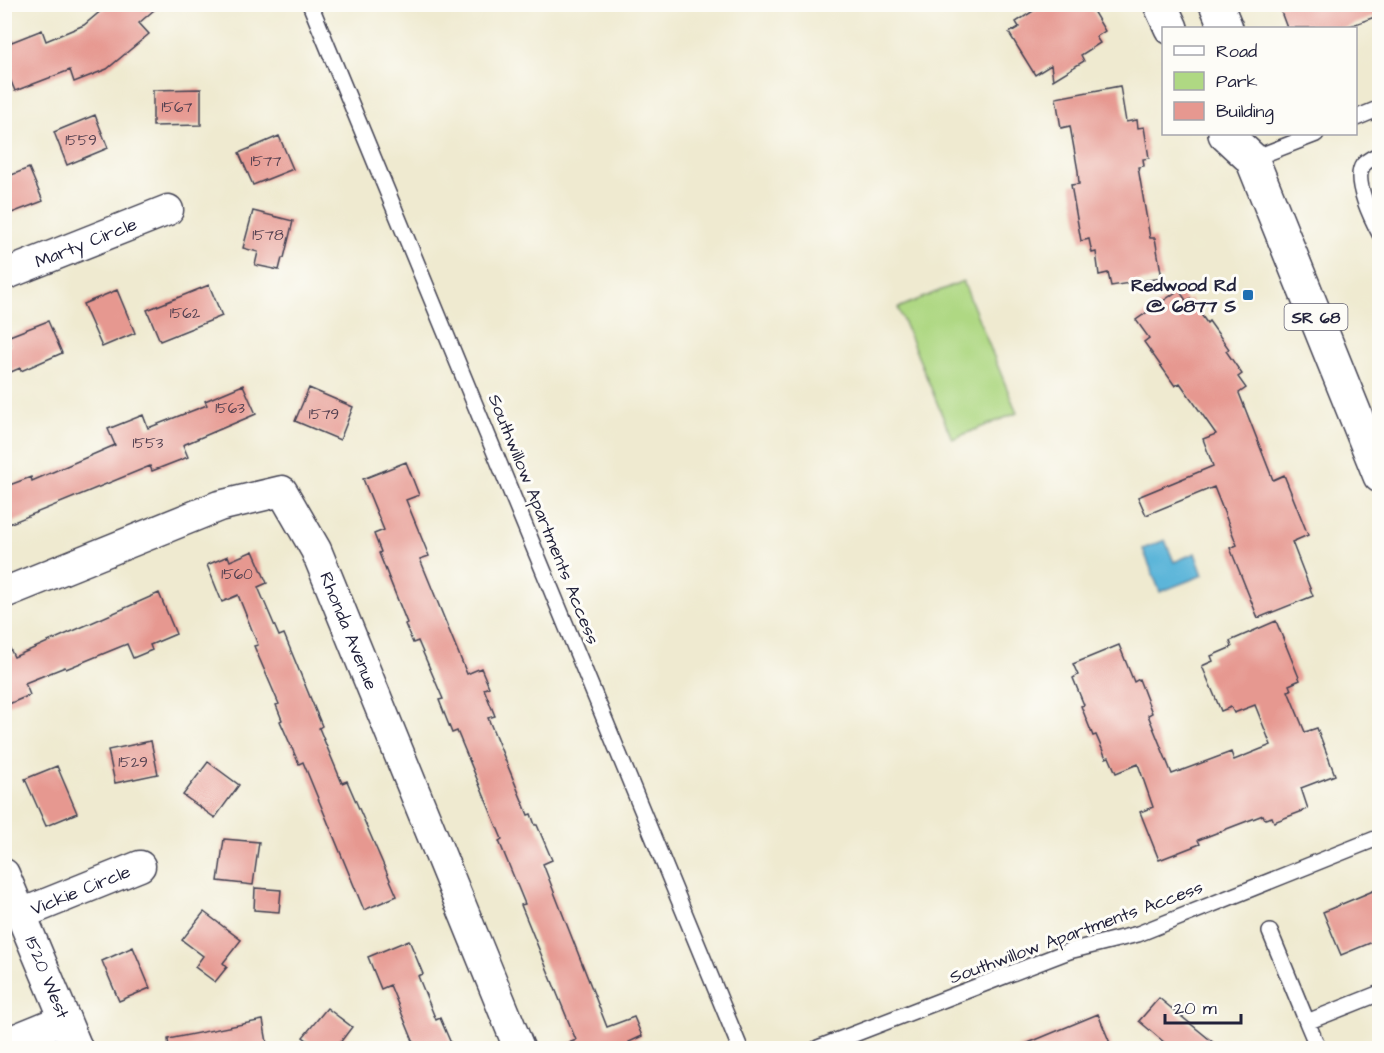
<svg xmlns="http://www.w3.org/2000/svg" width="1384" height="1053" font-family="'Architects Daughter',sans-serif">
  <rect width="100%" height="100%" fill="#fdfcf7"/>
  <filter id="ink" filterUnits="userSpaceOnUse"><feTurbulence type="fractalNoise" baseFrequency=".0167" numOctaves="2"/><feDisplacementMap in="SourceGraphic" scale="12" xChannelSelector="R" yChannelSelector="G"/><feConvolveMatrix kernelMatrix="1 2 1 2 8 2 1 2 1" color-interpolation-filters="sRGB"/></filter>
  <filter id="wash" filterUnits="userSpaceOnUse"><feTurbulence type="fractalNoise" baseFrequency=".008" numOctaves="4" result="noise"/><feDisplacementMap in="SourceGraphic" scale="24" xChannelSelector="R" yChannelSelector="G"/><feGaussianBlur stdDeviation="1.35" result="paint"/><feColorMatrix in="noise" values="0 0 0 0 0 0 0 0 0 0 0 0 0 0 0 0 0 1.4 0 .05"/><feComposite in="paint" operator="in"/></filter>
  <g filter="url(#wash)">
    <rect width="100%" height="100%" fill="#efead0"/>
    <path fill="#afd883" stroke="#687d5f" stroke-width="1.5" d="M 963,281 L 1017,413 L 952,439 L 898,308 Z"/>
    <path fill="#5bb5d9" stroke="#3e6c8a" stroke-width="1.5" d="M 1165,540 L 1174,562 L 1195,553 L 1203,575 L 1160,592 L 1143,549 Z"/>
    <g id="blocks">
      <path fill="#e69890" d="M 109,4 L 161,4 L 139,23 L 149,34 L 107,69 L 74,82 L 70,70 L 15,91 L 10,79 L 4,81 L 4,45 L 42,30 L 46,41 L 84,25 Z
        M 1044,4 L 1089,4 L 1105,31 L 1096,37 L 1100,43 L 1081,55 L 1084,61 L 1053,80 L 1051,65 L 1035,75 L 1009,33 L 1019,27 L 1016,22 Z
        M 1278,4 L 1380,4 L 1380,15 L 1345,28 L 1287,28 Z
        M 1120,86 L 1126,122 L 1137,120 L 1138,128 L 1144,127 L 1149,158 L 1143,159 L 1144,166 L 1138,167 L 1150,238 L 1155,238 L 1162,278 L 1111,286 L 1108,273 L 1099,275 L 1096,252 L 1092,253 L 1089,239 L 1081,241 L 1071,185 L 1079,184 L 1078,171 L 1070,126 L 1061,128 L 1056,98 Z
        M 201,89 L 201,125 L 153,126 L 153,90 Z
        M 95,115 L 108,148 L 67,165 L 54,132 Z
        M 279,136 L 293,169 L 253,185 L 239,153 Z
        M 29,168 L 43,201 L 4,216 L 4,178 Z
        M 253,211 L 293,221 L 284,258 L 282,258 L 279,270 L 255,265 L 258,252 L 243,248 Z
        M 209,285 L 222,316 L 160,341 L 147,310 Z
        M 117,290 L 135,333 L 102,347 L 83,304 Z
        M 1179,290 L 1187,302 L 1190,299 L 1207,323 L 1209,321 L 1229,349 L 1226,351 L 1242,374 L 1238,377 L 1246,388 L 1239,393 L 1273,480 L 1284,475 L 1308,535 L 1292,542 L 1313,596 L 1258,618 L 1230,548 L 1237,545 L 1214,487 L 1146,515 L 1138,497 L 1213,466 L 1203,439 L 1216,434 L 1180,383 L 1175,386 L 1144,342 L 1149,338 L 1136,320 Z
        M 48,321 L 62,353 L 21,371 L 20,368 L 4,375 L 4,347 L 11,345 L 7,337 Z
        M 243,385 L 256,414 L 183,445 L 188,457 L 152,471 L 150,466 L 4,526 L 4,487 L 31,477 L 32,481 L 115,445 L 108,429 L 143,415 L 148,428 L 207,405 L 205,401 Z
        M 309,388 L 353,407 L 340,440 L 295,421 Z
        M 406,462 L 419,495 L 406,500 L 429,556 L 420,559 L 467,674 L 481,668 L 489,687 L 484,689 L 495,716 L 488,718 L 528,815 L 531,814 L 535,825 L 537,825 L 552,860 L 543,864 L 607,1027 L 634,1017 L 642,1036 L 629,1042 L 632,1048 L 557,1048 L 576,1040 L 521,905 L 525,904 L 499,841 L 502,839 L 457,731 L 452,733 L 439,700 L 443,699 L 418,641 L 413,643 L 405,624 L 407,623 L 379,553 L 381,552 L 374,534 L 384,530 L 363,479 Z
        M 253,551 L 267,583 L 258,587 L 279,636 L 284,634 L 322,726 L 319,728 L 342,783 L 347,781 L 397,896 L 364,910 L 303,762 L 299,764 L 280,721 L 282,720 L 276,705 L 279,704 L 254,646 L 258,645 L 238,595 L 222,602 L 207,565 L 228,556 L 230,561 Z
        M 159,593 L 176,634 L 150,645 L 152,650 L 133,658 L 127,644 L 66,669 L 65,667 L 25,683 L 30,695 L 4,706 L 4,636 L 14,657 Z
        M 1276,621 L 1300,680 L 1289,685 L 1291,690 L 1288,691 L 1305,732 L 1317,728 L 1335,775 L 1301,788 L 1308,809 L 1274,822 L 1272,817 L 1265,819 L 1263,815 L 1198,840 L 1200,844 L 1159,860 L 1140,812 L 1153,807 L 1138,764 L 1116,773 L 1109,757 L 1106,758 L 1096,735 L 1093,736 L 1081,706 L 1084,705 L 1073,678 L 1078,675 L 1073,664 L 1119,645 L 1134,682 L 1139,679 L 1152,713 L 1148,715 L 1172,774 L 1231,752 L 1234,760 L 1271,745 L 1255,705 L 1234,713 L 1231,707 L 1221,711 L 1202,666 L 1213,661 L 1211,656 L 1232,647 L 1230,641 Z
        M 151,741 L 158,774 L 115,783 L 108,750 Z
        M 208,762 L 239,785 L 215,818 L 183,795 Z
        M 57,766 L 77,813 L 46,826 L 25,779 Z
        M 224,839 L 259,842 L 253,885 L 218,881 Z
        M 255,888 L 281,890 L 279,912 L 254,910 Z
        M 1380,888 L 1380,939 L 1341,955 L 1323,912 Z
        M 204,912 L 241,940 L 223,963 L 227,967 L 215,982 L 195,967 L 203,956 L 182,940 Z
        M 409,940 L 423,974 L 418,976 L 436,1020 L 440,1018 L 453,1048 L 416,1048 L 390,985 L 381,989 L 368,957 Z
        M 133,947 L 150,988 L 119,1001 L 102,961 Z
        M 1159,998 L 1220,1048 L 1171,1048 L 1139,1021 Z
        M 327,1008 L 352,1027 L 336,1048 L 318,1048 L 303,1037 Z
        M 1098,1014 L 1112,1048 L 1016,1048 Z
        M 263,1020 L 268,1048 L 169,1048 L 168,1039 Z"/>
    </g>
  </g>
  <g filter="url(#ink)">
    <use href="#blocks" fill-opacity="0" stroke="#414051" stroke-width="1.5"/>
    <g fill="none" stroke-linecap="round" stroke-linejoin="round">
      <defs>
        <path id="lane" d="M 310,4 L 740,1048
          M 1356,118 L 1380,108
          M 1380,154 C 1374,157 1367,160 1363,165 C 1352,180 1372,219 1380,234
          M 1252,159 L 1316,134
          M 1270,932 L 1307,1022 L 1380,993
          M 1307,1022 L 1318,1048
          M 818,1048 L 1069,951 L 1138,934 L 1380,837"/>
        <g id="street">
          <path id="s1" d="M 4,275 L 168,210"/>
          <path id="s2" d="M 4,593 L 219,506 L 282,491 L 316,550 L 519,1048"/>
          <path id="s3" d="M 4,874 L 77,1048"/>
          <path id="s4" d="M 21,914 L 140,866"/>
          <path d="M 4,1044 L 65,1019"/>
        </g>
        <path id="primary" d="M 1160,4 L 1171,28
          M 1216,4 L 1226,28
          M 1225,134 L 1252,159 L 1380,476"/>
      </defs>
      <use href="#lane" stroke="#414051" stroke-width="18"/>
      <use href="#street" stroke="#414051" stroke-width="33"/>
      <use href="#primary" stroke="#414051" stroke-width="36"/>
      <use href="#lane" stroke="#fff" stroke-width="15"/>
      <use href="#street" stroke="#fff" stroke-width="30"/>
      <use href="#primary" stroke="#fff" stroke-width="33"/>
    </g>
  </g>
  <rect fill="#1f6fb2" stroke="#fdfcf7" stroke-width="2" x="1242" y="289" width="12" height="12" rx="3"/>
  <g text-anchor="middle" stroke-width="6" stroke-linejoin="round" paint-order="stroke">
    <g font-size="15" fill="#534050">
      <text x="177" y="112">1567</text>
      <text x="81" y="145">1559</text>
      <text x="266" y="166">1577</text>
      <text x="268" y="240">1578</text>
      <text x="185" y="318">1562</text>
      <text x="230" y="413">1563</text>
      <text x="324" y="419">1579</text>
      <text x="148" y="448">1553</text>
      <text x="237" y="579">1560</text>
      <text x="133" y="767">1529</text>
    </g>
    <rect fill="#fdfcf7" stroke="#646373" stroke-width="1.5" x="1284.5" y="304" width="63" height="26" rx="4.5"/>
    <g font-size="16" font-weight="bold" fill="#22223b">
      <text x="1316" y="323">SR 68</text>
    </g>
    <g font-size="18" fill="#22223b" stroke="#fdfcf7">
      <text dy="6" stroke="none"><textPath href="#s1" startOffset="88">Marty Circle</textPath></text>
      <text transform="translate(544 519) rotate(68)" y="6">Southwillow Apartments Access</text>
      <text dy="6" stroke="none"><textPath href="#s2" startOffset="452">Rhonda Avenue</textPath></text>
      <text dy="6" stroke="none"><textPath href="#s4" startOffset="64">Vickie Circle</textPath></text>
      <text transform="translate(1076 932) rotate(-20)" y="6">Southwillow Apartments Access</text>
      <text dy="6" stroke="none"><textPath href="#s3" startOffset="112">1520 West</textPath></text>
    </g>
    <g font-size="18" font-weight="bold" fill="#22223b" stroke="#fdfcf7" text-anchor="end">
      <text x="1236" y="291">Redwood Rd<tspan x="1236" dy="21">@ 6877 S</tspan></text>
    </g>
  </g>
  <rect width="1384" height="1053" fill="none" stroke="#fdfcf7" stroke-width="24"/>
  <rect x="1162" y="27" width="195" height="108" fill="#fdfcf7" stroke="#a5a5ac" stroke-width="1.5"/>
  <rect x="1174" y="46" width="30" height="9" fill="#ffffff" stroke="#a5a5ac" stroke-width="1.5"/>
  <text x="1216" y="57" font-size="18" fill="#22223b">Road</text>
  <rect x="1174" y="72" width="30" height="18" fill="#afd883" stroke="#a5a5ac" stroke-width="1.5"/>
  <text x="1216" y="87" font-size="18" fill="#22223b">Park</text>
  <rect x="1174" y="102" width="30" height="18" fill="#e69890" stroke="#a5a5ac" stroke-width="1.5"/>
  <text x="1216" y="117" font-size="18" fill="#22223b">Building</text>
  <path d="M1165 1014v9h76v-9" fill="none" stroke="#22223b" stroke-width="3"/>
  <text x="1174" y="1014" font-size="18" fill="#22223b" stroke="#fdfcf7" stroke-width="4.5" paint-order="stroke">20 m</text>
</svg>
